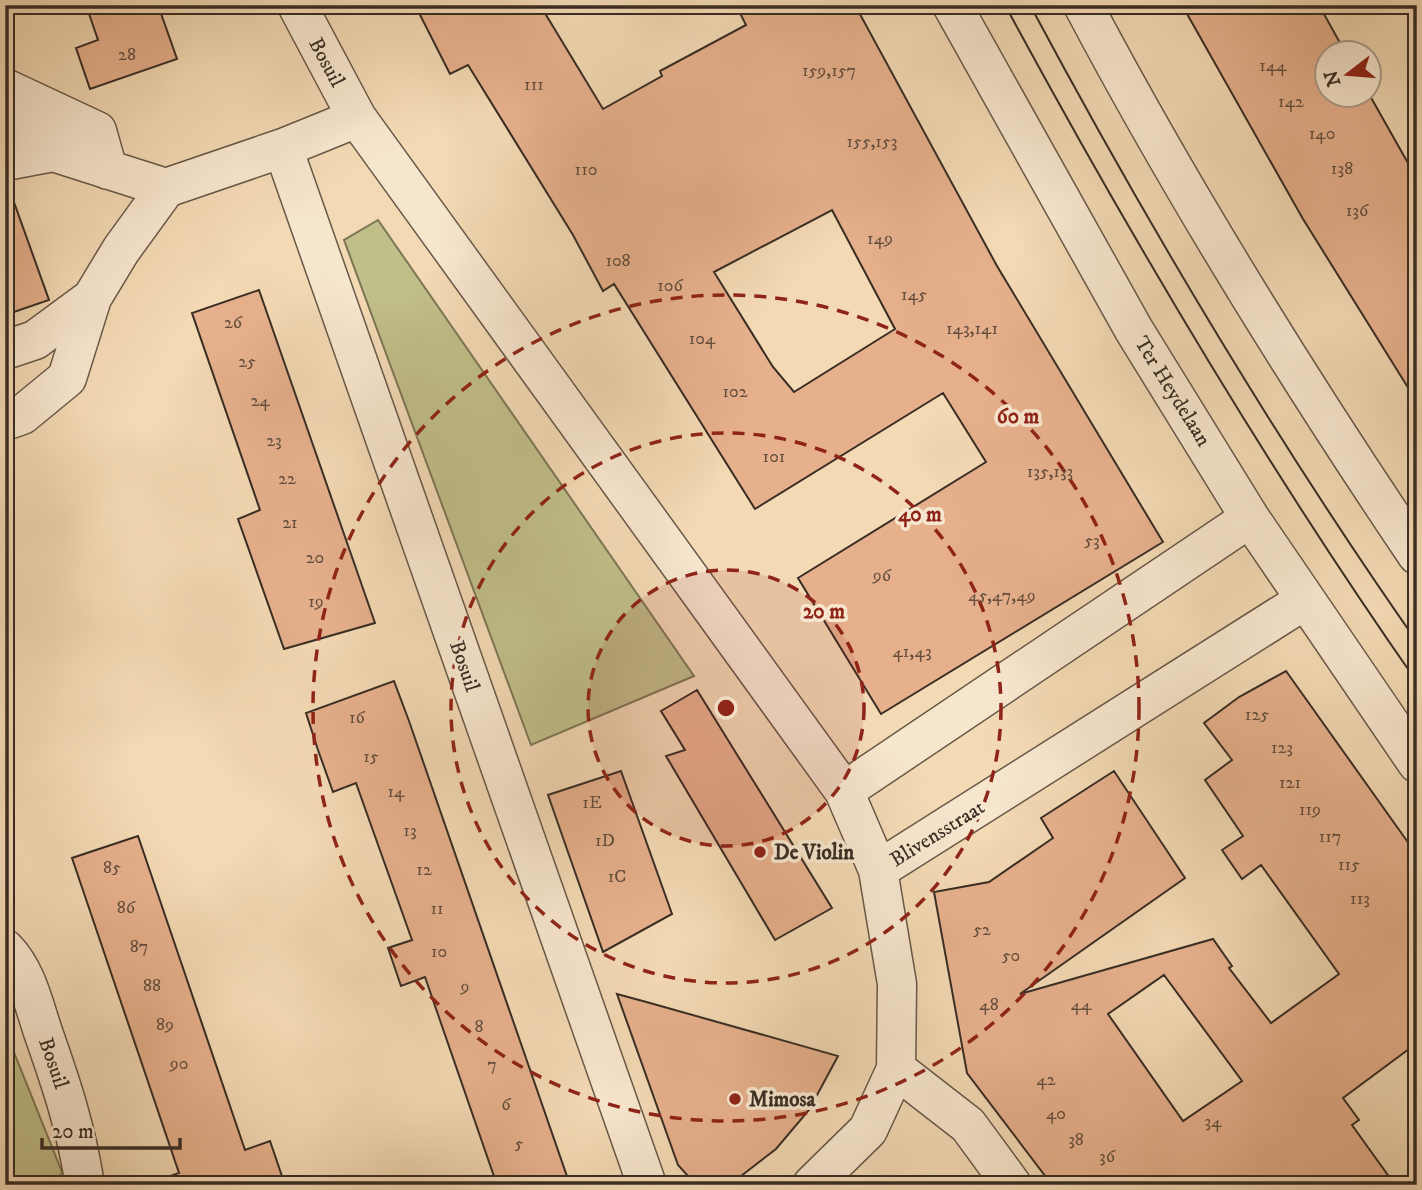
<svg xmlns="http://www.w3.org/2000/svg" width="1422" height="1190" font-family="'IM FELL DW Pica',serif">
  <rect width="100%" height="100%" fill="#f3d9b4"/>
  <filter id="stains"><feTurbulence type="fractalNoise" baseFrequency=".00286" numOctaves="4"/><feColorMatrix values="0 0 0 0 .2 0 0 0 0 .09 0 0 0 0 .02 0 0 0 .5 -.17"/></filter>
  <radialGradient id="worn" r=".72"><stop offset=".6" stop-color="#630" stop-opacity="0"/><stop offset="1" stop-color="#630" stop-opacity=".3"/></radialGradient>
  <path fill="#c0be89" stroke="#7c7656" stroke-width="2" d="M 378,220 L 694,676 L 531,745 L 344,240 Z
    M 5,1030 L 62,1172 L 55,1185 L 5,1185 Z"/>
  <path fill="#e6b08c" stroke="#382d24" stroke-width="2" fill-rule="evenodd" d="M 86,5 L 158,5 L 177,59 L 90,89 L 76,48 L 98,40 Z
    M 415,5 L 540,5 L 603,109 L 662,76 L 660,71 L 746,25 L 736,5 L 855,5 L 997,266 L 1163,542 L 881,714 L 798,578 L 986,462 L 943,393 L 755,509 L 614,284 L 603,291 L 573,235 L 468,65 L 450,74 ZM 832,210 L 895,329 L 794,392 L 773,367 L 714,272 Z
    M 1182,5 L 1319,5 L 1345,52 L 1327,52 L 1327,94 L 1369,94 L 1417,179 L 1417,402 L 1303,219 Z
    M 10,191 L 49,300 L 5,315 L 5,192 Z
    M 259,290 L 375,623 L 284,649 L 238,519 L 260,510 L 192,313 Z
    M 1286,671 L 1417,855 L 1417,1043 L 1343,1098 L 1359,1120 L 1352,1125 L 1395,1185 L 1052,1185 L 967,1073 L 934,892 L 989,882 L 1053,838 L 1041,818 L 1114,771 L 1185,878 L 1020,994 L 1213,939 L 1232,966 L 1229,968 L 1271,1023 L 1339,974 L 1261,865 L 1242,879 L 1222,850 L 1243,836 L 1205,780 L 1232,760 L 1204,723 L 1239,697 ZM 1164,975 L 1242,1081 L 1183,1121 L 1108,1014 Z
    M 394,681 L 409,721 L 570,1185 L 497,1185 L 425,977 L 401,986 L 388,948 L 412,940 L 356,783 L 333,792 L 318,750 L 306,713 Z
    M 697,690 L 832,908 L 775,940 L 666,756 L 685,750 L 661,711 Z
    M 621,771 L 672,914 L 603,952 L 548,795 Z
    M 138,836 L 245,1150 L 270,1141 L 285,1185 L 163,1185 L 162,1179 L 179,1173 L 72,858 Z
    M 617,994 L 650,1003 L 838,1056 L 809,1110 L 776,1149 L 732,1183 L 704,1185 L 687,1175 L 678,1165 Z"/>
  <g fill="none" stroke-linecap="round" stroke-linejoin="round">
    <defs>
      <path id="minor" d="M 297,5 L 357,118 L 844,791 L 878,870 L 897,984 L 896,1069 L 868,1130 L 812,1185
        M 952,5 L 1134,330 L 1250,518 L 1417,763
        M 1083,5 C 1183,194 1297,377 1417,555
        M 5,88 L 97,131 L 108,170
        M 357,118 L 283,148 L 647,1185
        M 5,123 L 25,127 L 53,152 L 166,188
        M 5,161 L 53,152
        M 166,188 L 283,148
        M 5,350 L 35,340 L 92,298
        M 5,421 L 22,415 L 67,378 L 92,298 L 121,250 L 166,188
        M 844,791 L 1250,518
        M 878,870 L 1305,600
        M 5,949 C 27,972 33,1002 43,1032 C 62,1086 76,1128 85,1185
        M 896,1069 L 968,1125 L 1012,1185"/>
    </defs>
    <use href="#minor" stroke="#675848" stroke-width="41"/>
    <use href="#minor" stroke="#f7e6ce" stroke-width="38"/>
    <path stroke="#382d24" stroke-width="2" d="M 1005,5 C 1131,238 1265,465 1417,682
      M 1030,5 C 1147,224 1275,439 1417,642"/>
  </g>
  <circle cx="726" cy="708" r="138" fill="#8f2418" fill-opacity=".12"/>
  <g fill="none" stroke="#8f2418" stroke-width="3.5" stroke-dasharray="12 9">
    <circle cx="726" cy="708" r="138"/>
    <circle cx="726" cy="708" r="275"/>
    <circle cx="726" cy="708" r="413"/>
  </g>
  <g fill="#8f2418" stroke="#f7e6ce" stroke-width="2.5">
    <circle cx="760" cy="852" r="7"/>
    <circle cx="735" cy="1099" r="7"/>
  </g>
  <g text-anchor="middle" stroke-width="7" stroke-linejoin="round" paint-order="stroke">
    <g font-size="18" fill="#644e3e">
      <text x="127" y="60">28</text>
      <text x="1273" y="71">144</text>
      <text x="829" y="76">159,157</text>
      <text x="534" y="90">111</text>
      <text x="1291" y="107">142</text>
      <text x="1322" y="139">140</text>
      <text x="872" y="147">155,153</text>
      <text x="1342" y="174">138</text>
      <text x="586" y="175">110</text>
      <text x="1357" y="216">136</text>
      <text x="880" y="244">149</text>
      <text x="618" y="266">108</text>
      <text x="670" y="291">106</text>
      <text x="914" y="300">145</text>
      <text x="233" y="328">26</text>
      <text x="972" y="334">143,141</text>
      <text x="702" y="344">104</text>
      <text x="247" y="367">25</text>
      <text x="735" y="397">102</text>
      <text x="260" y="406">24</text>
      <text x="274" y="446">23</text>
      <text x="774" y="462">101</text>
      <text x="1050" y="477">135,133</text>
      <text x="287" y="484">22</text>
      <text x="290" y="528">21</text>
      <text x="1092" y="546">53</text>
      <text x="315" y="563">20</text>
      <text x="882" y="581">96</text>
      <text x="1002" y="601">45,47,49</text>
      <text x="316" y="607">19</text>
      <text x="912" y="657">41,43</text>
      <text x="1257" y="720">125</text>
      <text x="357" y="723">16</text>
      <text x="1282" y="753">123</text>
      <text x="371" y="762">15</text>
      <text x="1290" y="788">121</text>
      <text x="396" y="797">14</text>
      <text x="592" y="808">1E</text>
      <text x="1310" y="815">119</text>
      <text x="410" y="836">13</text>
      <text x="1330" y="842">117</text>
      <text x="605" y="846">1D</text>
      <text x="1349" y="870">115</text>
      <text x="112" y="873">85</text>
      <text x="424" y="875">12</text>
      <text x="617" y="882">1C</text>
      <text x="1360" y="904">113</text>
      <text x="126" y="913">86</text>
      <text x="437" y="914">11</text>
      <text x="982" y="935">52</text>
      <text x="139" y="952">87</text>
      <text x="439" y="957">10</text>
      <text x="1011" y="961">50</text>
      <text x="152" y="991">88</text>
      <text x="465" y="992">9</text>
      <text x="989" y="1010">48</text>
      <text x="1081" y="1010">44</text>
      <text x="165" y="1030">89</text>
      <text x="479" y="1032">8</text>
      <text x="179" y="1069">90</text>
      <text x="492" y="1070">7</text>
      <text x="1046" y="1085">42</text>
      <text x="506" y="1110">6</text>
      <text x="1056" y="1119">40</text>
      <text x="1213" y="1127">34</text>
      <text x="1076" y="1145">38</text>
      <text x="519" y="1149">5</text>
      <text x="1107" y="1162">36</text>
    </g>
    <g font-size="21" fill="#382d24" stroke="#f7e6ce">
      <text transform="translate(327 62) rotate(62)" y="7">Bosuil</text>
      <text transform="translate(1173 391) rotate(58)" y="7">Ter Heydelaan</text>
      <text transform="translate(465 666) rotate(71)" y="7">Bosuil</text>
      <text transform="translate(937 833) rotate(-32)" y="7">Blivensstraat</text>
      <text transform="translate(54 1063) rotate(71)" y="7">Bosuil</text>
    </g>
    <g font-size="21" font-weight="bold" fill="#382d24" stroke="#f7e6ce" text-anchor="start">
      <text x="774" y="859">De Violin</text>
      <text x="749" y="1106">Mimosa</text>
    </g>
  </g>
  <circle cx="726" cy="708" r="10" fill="#8f2418" stroke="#f7e6ce" stroke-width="3.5"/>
  <g font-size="21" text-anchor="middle" font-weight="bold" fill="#8f2418" stroke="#f7e6ce" stroke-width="7" stroke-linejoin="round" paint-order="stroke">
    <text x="1018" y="423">60 m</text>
    <text x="920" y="521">40 m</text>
    <text x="824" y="618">20 m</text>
  </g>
  <rect width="1422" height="1190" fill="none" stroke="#f3d9b4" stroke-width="28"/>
  <rect x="7" y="7" width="1408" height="1176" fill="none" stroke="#382d24" stroke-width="3.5"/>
  <rect x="14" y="14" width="1394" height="1162" fill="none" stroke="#382d24" stroke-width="2"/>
  <g transform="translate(1348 74) rotate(254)"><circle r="33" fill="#f7e6ce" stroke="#ab9c8a" stroke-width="2"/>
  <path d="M0-5L12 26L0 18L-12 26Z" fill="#8f2418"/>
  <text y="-10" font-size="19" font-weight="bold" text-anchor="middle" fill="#382d24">N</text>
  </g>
  <path d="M42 1138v10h138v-10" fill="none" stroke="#382d24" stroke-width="3.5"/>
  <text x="52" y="1138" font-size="21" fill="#382d24" stroke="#f7e6ce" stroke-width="5" paint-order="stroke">20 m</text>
  <rect width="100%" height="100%" filter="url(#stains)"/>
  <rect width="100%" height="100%" fill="url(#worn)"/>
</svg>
